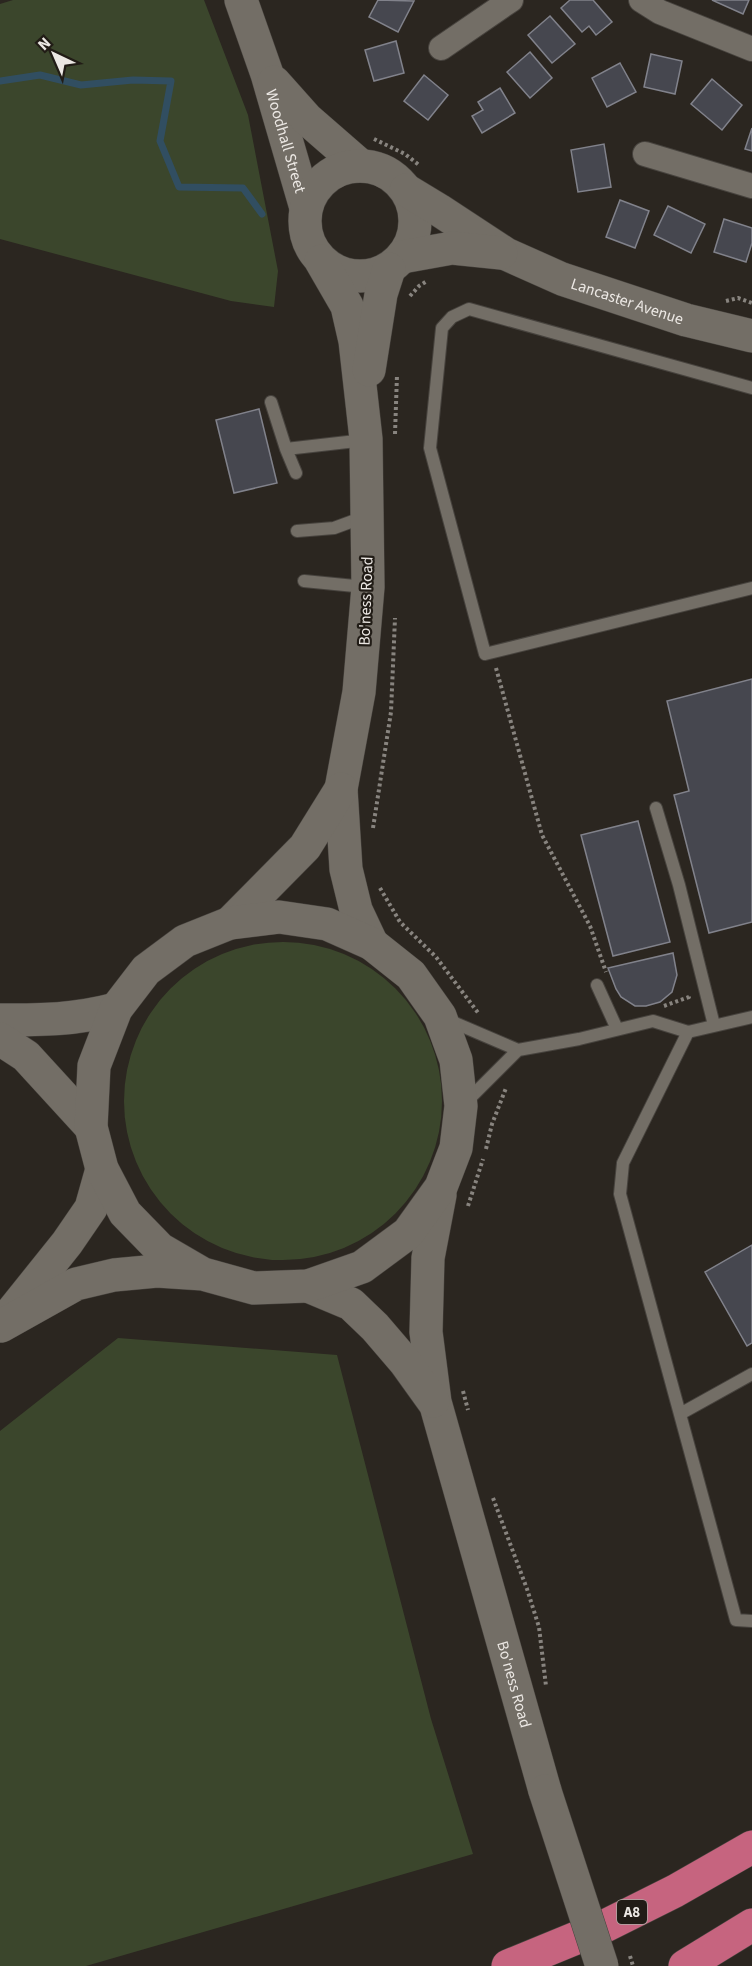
<svg xmlns="http://www.w3.org/2000/svg" width="752" height="1966" font-family="'Source Sans 3',sans-serif">
  <rect width="100%" height="100%" fill="#2b2620"/>
  <path fill="#3b462c" d="M 13,0 L 204,0 L 248,115 L 278,271 L 274,307 L 231,301 L 0,239 L 0,4 Z
    M124 1101a159 159 0 1 1 318 0a159 159 0 1 1-318 0Z
    M 118,1338 L 337,1355 L 431,1719 L 473,1854 L 86,1966 L 0,1966 L 0,1431 Z"/>
  <g fill="none" stroke-linecap="round" stroke-linejoin="round">
    <path stroke="#314e61" stroke-width="7" d="M 0,81 L 40,75 L 81,85 L 133,80 L 171,81 L 160,141 L 179,187 L 243,188 L 262,214"/>
  </g>
  <path fill="#46474f" stroke="#81828b" stroke-width="1.5" d="M 378,0 L 414,1 L 398,32 L 369,17 Z
    M 570,0 L 593,0 L 612,22 L 596,35 L 589,26 L 582,32 L 561,8 Z
    M 712,0 L 749,0 L 743,14 Z
    M 550,16 L 575,44 L 552,63 L 528,35 Z
    M 396,41 L 404,73 L 374,81 L 365,50 Z
    M 530,52 L 552,78 L 530,98 L 507,72 Z
    M 651,54 L 682,61 L 675,94 L 644,87 Z
    M 620,63 L 636,92 L 607,107 L 592,78 Z
    M 424,75 L 448,95 L 428,120 L 404,101 Z
    M 712,79 L 742,105 L 722,130 L 691,104 Z
    M 500,88 L 515,113 L 482,133 L 472,116 L 483,110 L 478,102 Z
    M 752,128 L 752,151 L 745,149 Z
    M 604,144 L 611,187 L 578,192 L 571,150 Z
    M 620,200 L 649,211 L 635,248 L 606,237 Z
    M 668,206 L 705,224 L 691,253 L 654,235 Z
    M 724,219 L 752,228 L 752,243 L 746,262 L 714,252 Z
    M 259,409 L 277,483 L 234,493 L 216,420 Z
    M 752,679 L 752,922 L 709,933 L 674,795 L 689,791 L 667,701 Z
    M 638,821 L 670,942 L 613,956 L 581,835 Z
    M 673,953 L 677,975 L 672,992 L 660,1002 L 646,1006 L 635,1006 L 621,997 L 616,989 L 608,968 Z
    M 752,1245 L 752,1343 L 747,1346 L 705,1272 Z"/>
  <g fill="none" stroke-linecap="round" stroke-linejoin="round">
    <defs>
      <path id="lane" d="M 752,388 L 469,309 L 452,317 L 442,328 L 430,448 L 485,654 L 752,588
        M 271,402 L 286,449 L 296,473
        M 286,449 L 365,440
        M 297,531 L 334,528 L 364,517
        M 304,581 L 365,587
        M 656,808 L 679,885 L 714,1025
        M 597,985 L 617,1029
        M 448,1020 L 518,1050 L 579,1039 L 653,1021 L 688,1032 L 752,1017
        M 688,1032 L 623,1163 L 620,1194 L 736,1620 L 752,1621
        M 466,1102 L 518,1050
        M 680,1414 L 752,1374"/>
      <path id="street" d="M 641,0 L 660,12 L 752,49
        M 441,48 L 511,0
        M 645,154 L 752,186"/>
      <g id="secondary">
        <path id="s1" d="M 241,0 L 267,74 L 306,208"/>
        <path d="M 274,82 L 307,119 L 361,166"/>
        <circle cx="360" cy="221" r="55"/>
        <path id="s2" d="M 406,190 L 439,210 L 506,254 L 562,279 L 686,320 L 752,336"/>
        <path d="M 402,257 L 452,248 L 501,253"/>
        <path d="M 321,261 L 347,306 L 355,341 L 366,439 L 368,587 L 359,692 L 341,789 L 346,869 L 356,910 L 372,944"/>
        <path d="M 369,370 L 381,294 L 389,269"/>
        <path d="M 230,923 L 305,847 L 341,789"/>
        <path d="M 0,1020 C 43,1020 74,1020 116,1009"/>
        <path d="M 0,1039 L 26,1056 L 91,1127"/>
        <path id="s3" d="M 440,1195 L 428,1258 L 426,1332 L 435,1402 L 545,1791"/>
        <path d="M 308,1286 L 351,1304 L 375,1327 L 405,1362 L 433,1401"/>
        <path d="M 11,1313 L 67,1243 L 91,1208 L 102,1169"/>
        <path d="M 1,1326 L 76,1284 L 114,1275 L 157,1271 L 203,1274 L 254,1288 L 308,1286 L 362,1267 L 408,1233 L 441,1187 L 456,1148 L 461,1106 L 456,1060 L 440,1016 L 411,975 L 372,944 L 327,924 L 279,917 L 230,923 L 185,941 L 146,970 L 116,1009 L 94,1066 L 91,1127 L 102,1169 L 125,1213 L 160,1249 L 203,1274"/>
      </g>
      <path id="highway" d="M 508,1966 L 603,1927 L 675,1891 L 752,1847
        M 685,1966 L 752,1925"/>
    </defs>
    <use href="#lane" stroke="#47433e" stroke-width="14"/>
    <use href="#street" stroke="#47433e" stroke-width="26"/>
    <use href="#secondary" stroke="#47433e" stroke-width="34"/>
    <use href="#highway" stroke="#47433e" stroke-width="34"/>
    <path stroke="#88847f" stroke-width="4" stroke-dasharray="3 3" stroke-linecap="butt" d="M 374,139 L 405,154 L 419,165
      M 410,296 L 419,286 L 427,281
      M 726,301 L 738,298 L 752,303
      M 395,434 L 397,375
      M 496,668 L 542,835 L 590,926 L 606,972
      M 373,828 L 391,712 L 395,618
      M 380,888 L 400,922 L 436,957 L 479,1014
      M 664,1006 L 689,997 L 689,996
      M 486,1149 L 492,1124 L 506,1088
      M 468,1206 L 483,1159
      M 463,1391 L 468,1410
      M 493,1498 L 527,1589 L 539,1627 L 546,1686"/>
    <use href="#lane" stroke="#736e66" stroke-width="12"/>
    <use href="#street" stroke="#736e66" stroke-width="24"/>
    <use href="#secondary" stroke="#736e66" stroke-width="33"/>
    <use href="#highway" stroke="#c6647f" stroke-width="33"/>
    <defs>
      <path id="secondary-bridge" d="M 545,1791 L 602,1966"/>
    </defs>
    <use href="#secondary-bridge" stroke="#47433e" stroke-width="34" stroke-linecap="butt"/>
    <path stroke="#88847f" stroke-width="4" stroke-dasharray="3 3" stroke-linecap="butt" d="M 630,1956 L 633,1966"/>
    <use href="#secondary-bridge" stroke="#736e66" stroke-width="33"/>
  </g>
  <g text-anchor="middle" stroke-width="4.5" stroke-linejoin="round" paint-order="stroke">
    <rect fill="#211c16" stroke="#afaba6" stroke-width="1.5" x="617" y="1900" width="30" height="24" rx="4.5"/>
    <g font-size="15" font-weight="bold" fill="#ece8e4">
      <text x="632" y="1917">A8</text>
    </g>
    <g font-size="16" fill="#ece8e4" stroke="#211c16">
      <text dy="6" stroke="none"><textPath href="#s1" startOffset="148">Woodhall Street</textPath></text>
      <text dy="6" stroke="none"><textPath href="#s2" startOffset="249">Lancaster Avenue</textPath></text>
      <text transform="translate(365 601) rotate(-88)" y="6">Bo'ness Road</text>
      <text dy="6" stroke="none"><textPath href="#s3" startOffset="502">Bo'ness Road</textPath></text>
    </g>
  </g>
  <g transform="translate(54 54) rotate(316)" stroke="#211c16" stroke-width="4.5" paint-order="stroke">
  <path d="M0-4.5L10 22L0 15L-10 22Z" fill="#ece8e4"/>
  <text y="-9" font-size="16" font-weight="bold" text-anchor="middle" fill="#ece8e4">N</text>
  </g>
</svg>
